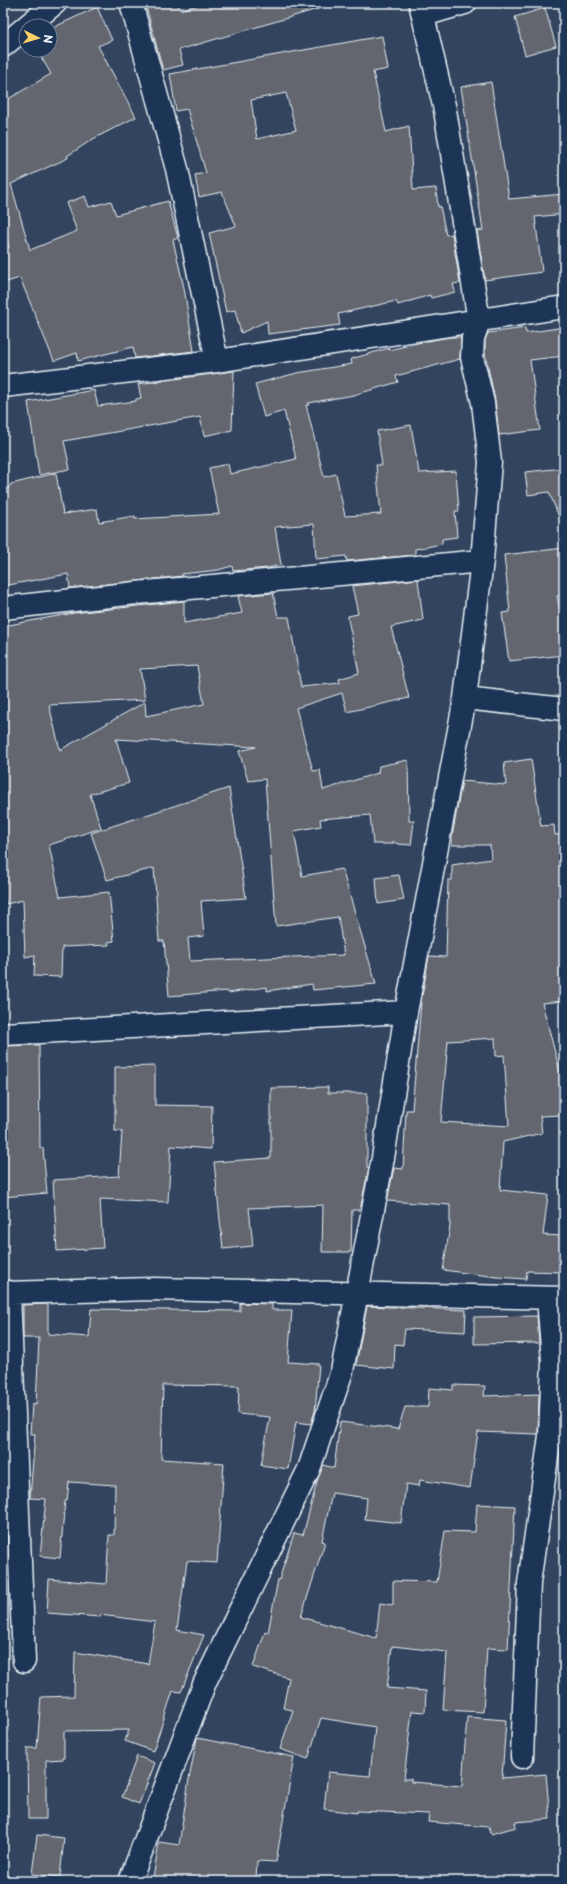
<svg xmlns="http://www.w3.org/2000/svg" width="567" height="1884" font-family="'Playpen Sans',sans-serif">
  <rect width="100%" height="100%" fill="#32445e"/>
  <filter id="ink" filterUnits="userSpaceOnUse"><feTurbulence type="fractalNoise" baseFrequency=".025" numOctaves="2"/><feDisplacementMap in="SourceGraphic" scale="8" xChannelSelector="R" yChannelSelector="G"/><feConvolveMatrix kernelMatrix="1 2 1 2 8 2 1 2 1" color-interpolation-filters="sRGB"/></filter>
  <g filter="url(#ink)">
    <path fill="#64666e" stroke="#e8f1f8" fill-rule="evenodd" d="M 145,3 L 177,3 L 180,10 L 205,3 L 320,3 L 321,8 L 179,50 L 183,65 L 163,70 Z
      M 97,7 L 112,40 L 98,46 L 136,117 L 93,139 L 67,156 L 68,158 L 11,184 L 30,250 L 77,231 L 66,203 L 85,196 L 89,207 L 111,201 L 116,215 L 168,201 L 178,238 L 173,240 L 184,288 L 194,351 L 135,358 L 133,347 L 78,361 L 77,353 L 54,361 L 20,278 L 3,283 L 3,249 L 9,247 L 3,225 L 3,102 L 51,74 L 37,50 L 50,50 L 50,29 Z
      M 545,8 L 556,46 L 525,55 L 515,17 Z
      M 382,36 L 388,69 L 373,72 L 386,132 L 409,126 L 413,190 L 436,188 L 438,207 L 440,206 L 446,235 L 452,234 L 460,283 L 453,284 L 455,292 L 431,298 L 430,295 L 398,305 L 396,301 L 338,314 L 340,325 L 268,334 L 267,321 L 241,333 L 235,310 L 226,312 L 209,233 L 236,226 L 222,192 L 199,197 L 195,175 L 206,173 L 187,109 L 176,111 L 170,74 ZM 286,93 L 296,130 L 257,139 L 251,100 Z
      M 491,82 L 509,199 L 564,194 L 564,214 L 535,217 L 542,272 L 485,280 L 477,231 L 483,230 L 461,87 Z
      M 564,327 L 564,356 L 530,360 L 540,430 L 499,435 L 495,400 L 485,353 L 485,340 L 488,333 L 525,328 L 526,333 Z
      M 450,337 L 461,337 L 460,359 L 396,376 L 398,382 L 354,395 L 308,403 L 309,405 L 306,405 L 324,477 L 336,474 L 345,516 L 381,514 L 376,465 L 382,465 L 377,431 L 411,425 L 419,473 L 456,471 L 459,511 L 455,511 L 457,537 L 442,539 L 442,544 L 415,549 L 415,555 L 347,561 L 346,556 L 316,559 L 314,524 L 275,527 L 281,565 L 268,568 L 233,571 L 232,566 L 218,570 L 182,574 L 183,576 L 70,588 L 68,574 L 3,586 L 3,491 L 7,490 L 11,484 L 56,473 L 63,514 L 97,509 L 99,522 L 135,516 L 135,519 L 219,514 L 209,468 L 228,464 L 230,474 L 296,459 L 284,411 L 264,417 L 255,384 L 297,373 L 352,364 L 351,359 L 389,348 L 389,350 L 422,342 Z
      M 234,371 L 232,430 L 204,436 L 200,417 L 64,441 L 70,469 L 39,475 L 28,402 L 94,390 L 98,406 L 136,401 L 136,399 L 141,398 L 138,384 Z
      M 564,468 L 564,527 L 563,527 L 549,492 L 528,495 L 525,472 Z
      M 564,548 L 564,595 L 557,596 L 564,628 L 564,655 L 509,661 L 502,613 L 510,612 L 504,555 Z
      M 418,579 L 423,620 L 391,627 L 409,698 L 347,712 L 342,693 L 296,708 L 313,771 L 320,770 L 323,790 L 378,773 L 379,766 L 408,760 L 409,821 L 414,821 L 411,845 L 398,844 L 392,841 L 393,844 L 373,844 L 370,815 L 320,819 L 321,826 L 294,831 L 302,876 L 342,869 L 376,984 L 313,990 L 312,984 L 267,991 L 267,987 L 228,993 L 227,991 L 169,996 L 164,941 L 159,941 L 154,868 L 107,880 L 91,833 L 229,788 L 246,898 L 201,901 L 204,936 L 188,938 L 190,961 L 344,955 L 338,917 L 276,926 L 265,779 L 248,781 L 239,751 L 256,747 L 116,739 L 129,783 L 90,794 L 101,828 L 49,845 L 60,897 L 109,892 L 114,941 L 108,942 L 109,945 L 62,947 L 61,977 L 34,976 L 35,955 L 25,957 L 23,900 L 6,904 L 3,890 L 3,626 L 74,613 L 184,601 L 184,623 L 242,613 L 238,596 L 273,593 L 278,617 L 289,617 L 301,687 L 340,683 L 339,679 L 359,673 L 348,619 L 348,616 L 358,614 L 352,586 ZM 197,666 L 204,704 L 146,716 L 145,702 L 60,750 L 49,705 L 145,700 L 140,669 Z
      M 531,759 L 541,826 L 554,825 L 555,835 L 564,834 L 564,1001 L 542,1003 L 562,1079 L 564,1079 L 564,1115 L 540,1116 L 542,1133 L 503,1142 L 500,1190 L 548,1195 L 543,1235 L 564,1236 L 564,1272 L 527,1271 L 526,1279 L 497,1277 L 443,1270 L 450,1226 L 450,1205 L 387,1201 L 394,1168 L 403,1169 L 406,1110 L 412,1110 L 421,1002 L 429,956 L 446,957 L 448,880 L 452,880 L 452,865 L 491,859 L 490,845 L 452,845 L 452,837 L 462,781 L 506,785 L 504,763 ZM 495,1038 L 496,1056 L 504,1055 L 509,1126 L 441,1122 L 448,1041 Z
      M 399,875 L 404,900 L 378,904 L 376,878 Z
      M 39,1045 L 40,1148 L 43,1148 L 47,1193 L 3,1197 L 3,1046 Z
      M 155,1066 L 155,1105 L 212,1106 L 211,1149 L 171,1146 L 168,1202 L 100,1199 L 103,1248 L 57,1251 L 53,1180 L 119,1176 L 122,1131 L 115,1131 L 115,1067 Z
      M 328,1087 L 328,1093 L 367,1093 L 367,1167 L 369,1167 L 360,1210 L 352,1210 L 351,1252 L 322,1252 L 323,1205 L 249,1208 L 253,1246 L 223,1249 L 214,1162 L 271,1158 L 271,1088 Z
      M 240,1303 L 272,1304 L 272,1310 L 292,1310 L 288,1362 L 319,1364 L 315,1411 L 311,1424 L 296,1422 L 288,1469 L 261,1465 L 270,1417 L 238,1414 L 239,1386 L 163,1385 L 161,1459 L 224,1463 L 217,1563 L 187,1561 L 177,1630 L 204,1635 L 181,1692 L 173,1691 L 153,1751 L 125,1741 L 129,1730 L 64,1731 L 64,1759 L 46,1760 L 46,1819 L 28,1819 L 27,1748 L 37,1748 L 41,1697 L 74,1696 L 75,1652 L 148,1664 L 155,1622 L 100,1615 L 100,1617 L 47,1613 L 49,1579 L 106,1584 L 109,1535 L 114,1535 L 115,1485 L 69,1482 L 67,1501 L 65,1501 L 60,1558 L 40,1556 L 46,1499 L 30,1498 L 35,1434 L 30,1434 L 32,1404 L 36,1405 L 39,1338 L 23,1338 L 23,1305 L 48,1304 L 48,1334 L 89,1337 L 91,1309 L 240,1311 Z
      M 367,1306 L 466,1310 L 465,1332 L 405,1329 L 403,1345 L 395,1344 L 394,1369 L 356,1365 Z
      M 537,1316 L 539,1343 L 474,1344 L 474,1317 Z
      M 453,1385 L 485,1386 L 484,1396 L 539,1394 L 538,1434 L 478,1432 L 470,1488 L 420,1480 L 419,1486 L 406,1484 L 401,1523 L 365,1519 L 367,1498 L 332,1493 L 322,1541 L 325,1542 L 301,1617 L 376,1638 L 380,1603 L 393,1605 L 393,1581 L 437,1582 L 445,1531 L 475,1532 L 477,1504 L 515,1506 L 508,1649 L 487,1648 L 483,1712 L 443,1710 L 447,1652 L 392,1646 L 387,1688 L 426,1691 L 425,1712 L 412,1711 L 404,1779 L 411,1779 L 411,1782 L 462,1786 L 467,1717 L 506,1720 L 502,1778 L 546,1774 L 550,1819 L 515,1822 L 516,1827 L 491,1834 L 489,1827 L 428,1822 L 429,1814 L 357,1811 L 357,1813 L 324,1809 L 328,1772 L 370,1776 L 375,1727 L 321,1718 L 308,1759 L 280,1749 L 293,1710 L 283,1708 L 289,1678 L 253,1667 L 265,1632 L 268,1633 L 278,1579 L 279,1580 L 294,1533 L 303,1535 L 318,1478 L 323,1465 L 334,1468 L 340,1422 L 398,1429 L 405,1407 L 428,1407 L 429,1388 L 453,1390 Z
      M 197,1738 L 294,1757 L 276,1862 L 257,1861 L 256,1881 L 170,1881 L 153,1878 L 159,1842 L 179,1845 L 189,1779 Z
      M 137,1756 L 155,1763 L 139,1804 L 122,1797 Z
      M 37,1835 L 64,1838 L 60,1877 L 32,1874 Z"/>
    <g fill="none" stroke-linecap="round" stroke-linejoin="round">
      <defs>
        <path id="street" d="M 131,3 L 177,169 L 217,361
          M 424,15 L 465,3
          M 27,26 L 55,3
          M 3,46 L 26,27
          M 3,386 L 217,361 L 564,307
          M 3,608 L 136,593 L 482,561
          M 465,698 L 564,709
          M 3,1034 L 406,1012
          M 9,1292 L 24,1661
          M 3,1293 L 153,1289 L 564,1298
          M 522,1757 L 529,1583 L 550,1436 L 553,1361 L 548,1298
          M 130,1881 L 205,1682 L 309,1469 L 342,1371 L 383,1158 L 406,1012 L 465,698 L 482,561 L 490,462 L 483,403 L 472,357 L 473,338 L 479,321 L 445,110 L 420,3"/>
      </defs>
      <use href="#street" stroke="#e8f1f8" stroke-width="25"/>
      <use href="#street" stroke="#1d3557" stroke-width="22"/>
    </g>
  </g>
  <rect width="567" height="1884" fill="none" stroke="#1d3557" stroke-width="16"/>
  <rect x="8" y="8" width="551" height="1868" fill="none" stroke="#e8f1f8" stroke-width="1.5" filter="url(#ink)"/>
  <g transform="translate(38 38) rotate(95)"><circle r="19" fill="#1d3557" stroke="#6e8097"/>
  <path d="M0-3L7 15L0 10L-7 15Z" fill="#ffd166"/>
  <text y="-6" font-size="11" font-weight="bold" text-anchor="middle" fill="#e8f1f8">N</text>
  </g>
</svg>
